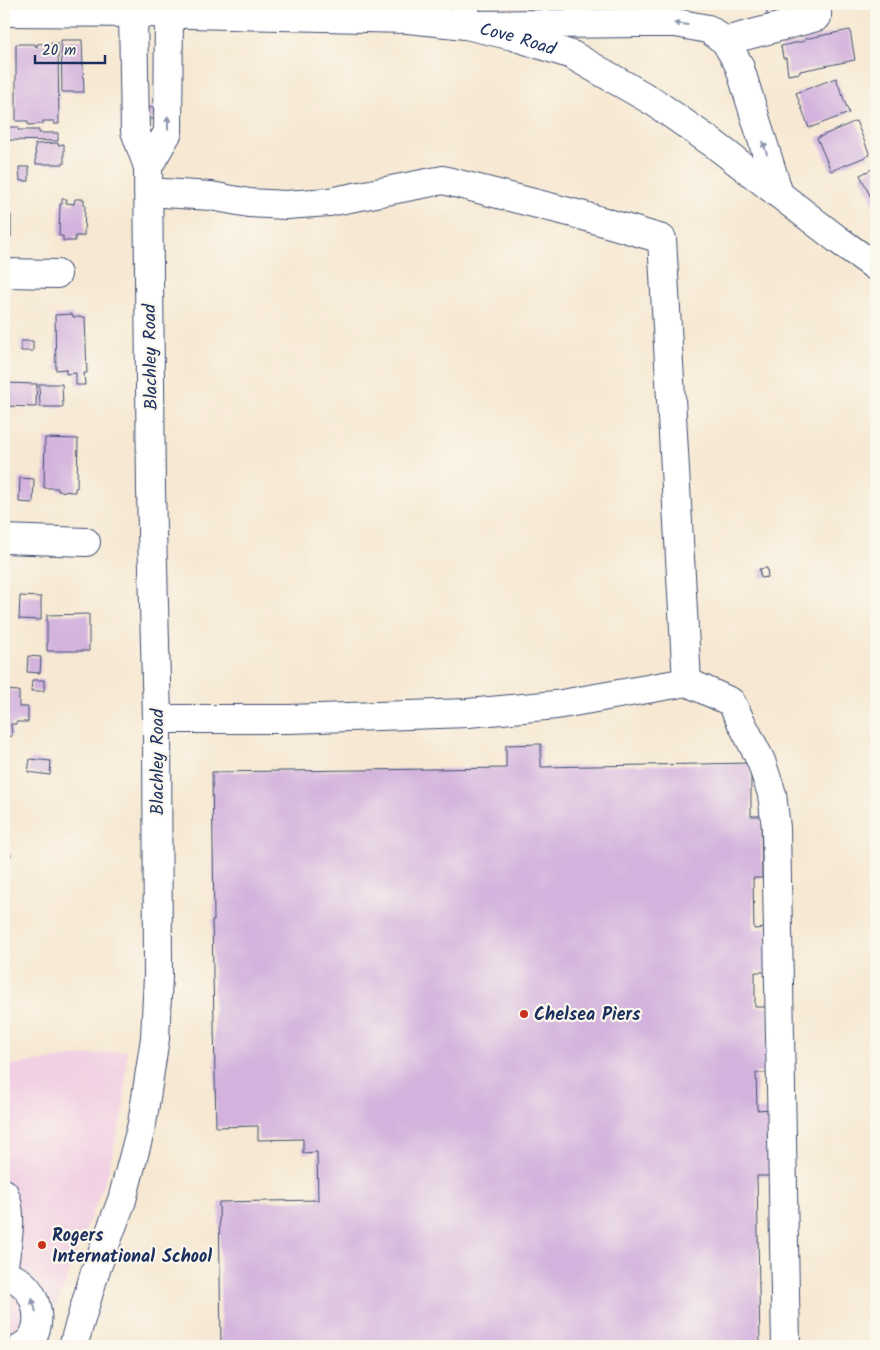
<svg xmlns="http://www.w3.org/2000/svg" width="880" height="1350" font-family="Kalam,sans-serif">
  <rect width="100%" height="100%" fill="#fbf7ec"/>
  <filter id="ink" filterUnits="userSpaceOnUse"><feTurbulence type="fractalNoise" baseFrequency=".02" numOctaves="2"/><feDisplacementMap in="SourceGraphic" scale="10" xChannelSelector="R" yChannelSelector="G"/><feConvolveMatrix kernelMatrix="1 2 1 2 8 2 1 2 1" color-interpolation-filters="sRGB"/></filter>
  <filter id="wash" filterUnits="userSpaceOnUse"><feTurbulence type="fractalNoise" baseFrequency=".0096" numOctaves="4" result="noise"/><feDisplacementMap in="SourceGraphic" scale="20" xChannelSelector="R" yChannelSelector="G"/><feGaussianBlur stdDeviation="1.12" result="paint"/><feColorMatrix in="noise" values="0 0 0 0 0 0 0 0 0 0 0 0 0 0 0 0 0 1.4 0 .05"/><feComposite in="paint" operator="in"/></filter>
  <g filter="url(#wash)">
    <rect width="100%" height="100%" fill="#f6e8d2"/>
    <path fill="#f1d0e3" d="M 127,1050 L 124,1108 L 107,1175 L 53,1315 L 44,1346 L 4,1346 L 4,1066 Z"/>
    <g id="blocks">
      <path fill="#d3b3dd" d="M 766,4 L 798,4 L 799,15 L 767,17 Z
        M 850,30 L 855,60 L 800,71 L 800,73 L 788,75 L 786,58 L 783,58 L 781,46 L 805,41 L 804,39 Z
        M 61,40 L 82,40 L 84,92 L 62,92 Z
        M 57,43 L 57,47 L 58,47 L 59,124 L 54,124 L 54,121 L 43,121 L 43,124 L 28,125 L 28,121 L 16,121 L 16,44 L 35,44 L 35,46 L 37,47 L 37,44 Z
        M 836,78 L 849,113 L 809,128 L 796,93 Z
        M 148,107 L 157,107 L 156,119 L 147,119 Z
        M 856,121 L 870,155 L 831,171 L 817,138 Z
        M 7,127 L 18,127 L 18,130 L 39,130 L 39,133 L 58,133 L 58,141 L 7,140 Z
        M 58,143 L 58,145 L 64,144 L 64,164 L 36,164 L 35,144 Z
        M 19,167 L 29,167 L 29,181 L 20,181 Z
        M 876,167 L 876,208 L 860,175 Z
        M 62,199 L 67,199 L 66,203 L 74,204 L 75,199 L 84,199 L 84,205 L 85,205 L 84,236 L 75,236 L 75,241 L 63,241 L 63,236 L 59,236 L 60,204 L 62,204 Z
        M 4,215 L 11,215 L 11,237 L 4,237 Z
        M 72,314 L 73,317 L 85,317 L 87,373 L 84,373 L 85,385 L 76,385 L 76,373 L 66,374 L 66,369 L 56,370 L 55,315 Z
        M 21,341 L 33,341 L 33,351 L 21,351 Z
        M 4,383 L 37,384 L 36,407 L 4,406 Z
        M 39,384 L 62,384 L 63,407 L 40,407 Z
        M 45,438 L 78,439 L 77,488 L 75,488 L 75,492 L 58,491 L 58,488 L 44,488 Z
        M 20,478 L 34,479 L 33,503 L 19,502 Z
        M 767,568 L 768,577 L 761,578 L 759,569 Z
        M 20,596 L 41,597 L 41,620 L 19,619 Z
        M 89,614 L 89,651 L 47,651 L 47,615 Z
        M 28,656 L 41,657 L 40,673 L 27,672 Z
        M 32,680 L 44,680 L 44,691 L 31,691 Z
        M 4,690 L 19,691 L 19,707 L 28,707 L 28,722 L 16,722 L 16,724 L 11,724 L 12,736 L 4,737 Z
        M 541,744 L 541,767 L 751,763 L 751,816 L 761,816 L 762,878 L 753,878 L 754,929 L 767,928 L 768,972 L 755,972 L 755,1007 L 769,1007 L 770,1073 L 756,1073 L 757,1110 L 771,1109 L 772,1176 L 757,1176 L 760,1346 L 221,1346 L 219,1202 L 318,1200 L 317,1152 L 303,1153 L 303,1139 L 258,1140 L 258,1126 L 216,1127 L 212,920 L 214,920 L 212,772 L 506,768 L 506,745 Z
        M 30,759 L 51,761 L 50,775 L 28,772 Z
        M 4,773 L 6,773 L 6,809 L 4,809 Z
        M 4,851 L 11,854 L 7,864 L 4,862 Z"/>
    </g>
  </g>
  <g filter="url(#ink)">
    <use href="#blocks" fill-opacity="0" stroke="#3c4b6f" stroke-width="1"/>
    <g fill="none" stroke-linecap="round" stroke-linejoin="round">
      <defs>
        <path id="minor" d="M 465,4 L 466,25 L 640,23 L 676,23 L 708,29 L 725,41 L 739,65 L 779,194
          M 725,41 L 817,17 L 817,4
          M 148,167 L 168,132 L 169,13
          M 148,192 L 211,196 L 249,203 L 286,205 L 329,202 L 443,180 L 577,214 L 662,239 L 687,682
          M 4,273 L 57,274
          M 4,539 L 86,542
          M 157,719 L 289,719 L 468,713 L 556,705 L 687,682 L 731,702 L 761,761 L 772,794 L 776,828 L 786,1346
          M 4,1193 C 14,1215 7,1243 4,1265
          M 4,1276 C 8,1277 14,1278 19,1281 C 36,1293 43,1319 32,1338 C 30,1341 26,1344 23,1346
          M 73,1346 L 95,1272 L 122,1200 L 142,1124 L 155,1038 L 158,976 L 157,719 L 151,491 L 148,167 L 135,131 L 133,13"/>
        <g id="major">
          <path id="s1" d="M 4,12 L 147,13 L 408,19 L 466,25 L 513,36 L 572,55 L 654,102 L 714,144 L 837,239 L 876,267"/>
        </g>
      </defs>
      <use href="#minor" stroke="#3c4b6f" stroke-width="30"/>
      <use href="#major" stroke="#3c4b6f" stroke-width="30"/>
      <use href="#minor" stroke="#fff" stroke-width="28"/>
      <use href="#major" stroke="#fff" stroke-width="28"/>
    </g>
    <defs><path id="oneway-solid" d="M-6-.8H1V-3.2L6.5 0L1 3.2V.8H-6Z" transform="scale(1.25)"/></defs>
    <g fill="#8d97ae">
      <use href="#oneway-solid" transform="translate(681 24) rotate(-173)"/>
      <use href="#oneway-solid" transform="translate(168 123) rotate(-90)"/>
      <use href="#oneway-solid" transform="translate(765 148) rotate(-107)"/>
      <use href="#oneway-solid" transform="translate(34 1305) rotate(-106)"/>
    </g>
  </g>
  <g fill="#c8321e" stroke="#fbf7ec" stroke-width="2">
    <circle cx="524" cy="1014" r="5"/>
    <circle cx="42" cy="1245" r="5"/>
  </g>
  <g text-anchor="middle" stroke-width="4.5" stroke-linejoin="round" paint-order="stroke">
    <g font-size="18" fill="#1b2f5e" stroke="#fbf7ec">
      <text dy="6" stroke="none"><textPath href="#s1" startOffset="516">Cove Road</textPath></text>
      <text transform="translate(150 357) rotate(-91)" y="6">Blachley Road</text>
      <text transform="translate(157 762) rotate(-90)" y="6">Blachley Road</text>
    </g>
    <g font-size="18" font-weight="bold" fill="#1b2f5e" stroke="#fbf7ec" text-anchor="start">
      <text x="534" y="1020">Chelsea Piers</text>
      <text x="52" y="1241">Rogers<tspan x="52" dy="21">International School</tspan></text>
    </g>
  </g>
  <rect width="880" height="1350" fill="none" stroke="#fbf7ec" stroke-width="20"/>
  <path d="M35 55v8h70v-8" fill="none" stroke="#1b2f5e" stroke-width="2.5"/>
  <text x="42" y="55" font-size="15" fill="#1b2f5e" stroke="#fbf7ec" stroke-width="4" paint-order="stroke">20 m</text>
</svg>
